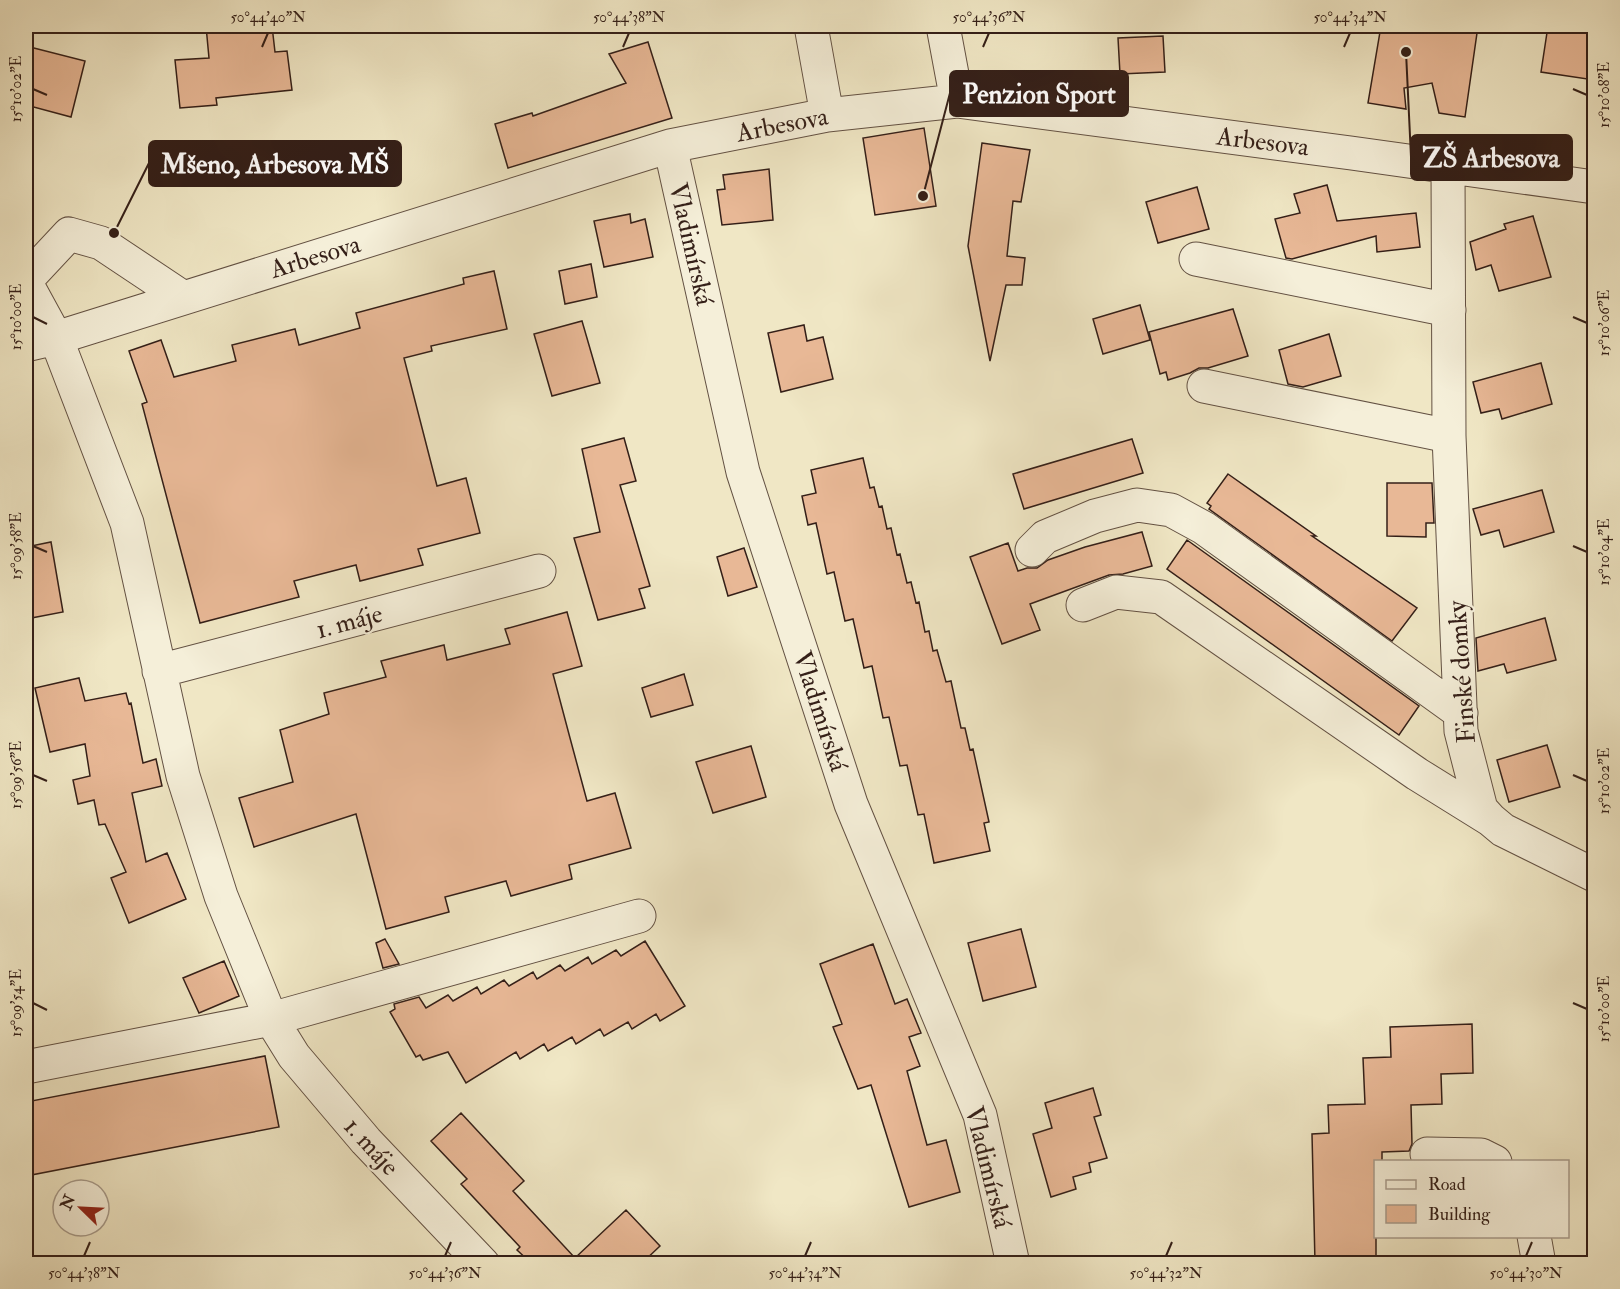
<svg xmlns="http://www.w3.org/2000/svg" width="1620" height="1289" font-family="'IM FELL Double Pica',serif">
  <rect width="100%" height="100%" fill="#f0e7c5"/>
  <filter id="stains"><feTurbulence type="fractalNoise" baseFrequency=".00333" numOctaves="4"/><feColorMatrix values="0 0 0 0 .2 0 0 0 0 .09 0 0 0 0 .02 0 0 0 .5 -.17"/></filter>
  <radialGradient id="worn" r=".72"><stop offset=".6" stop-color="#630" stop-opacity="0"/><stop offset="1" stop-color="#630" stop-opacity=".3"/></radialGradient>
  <path fill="#e8b896" stroke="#341f18" stroke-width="1.5" d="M 206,26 L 272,26 L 275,52 L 287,51 L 292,90 L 216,98 L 217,105 L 180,108 L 175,60 L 209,58 Z
    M 1381,26 L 1478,26 L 1465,117 L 1439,113 L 1432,83 L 1404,88 L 1406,109 L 1368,103 Z
    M 1548,26 L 1594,26 L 1594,80 L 1541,72 Z
    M 1163,36 L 1165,72 L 1120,74 L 1118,38 Z
    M 648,42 L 672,118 L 508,168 L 495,124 L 532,113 L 533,116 L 626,83 L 609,54 Z
    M 26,46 L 85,61 L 71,117 L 26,105 Z
    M 924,128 L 936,206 L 875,215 L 863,138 Z
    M 982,143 L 1030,150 L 1021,202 L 1013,201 L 1007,256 L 1025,258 L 1022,285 L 1006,285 L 990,361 L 968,246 Z
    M 769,169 L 773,220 L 722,225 L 717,190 L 725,189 L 723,175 Z
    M 1327,185 L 1337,221 L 1416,213 L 1420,247 L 1377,252 L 1376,236 L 1292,259 L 1286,258 L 1275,219 L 1300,213 L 1294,194 Z
    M 1197,187 L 1209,229 L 1158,243 L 1146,202 Z
    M 630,214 L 631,223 L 645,219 L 653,257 L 604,267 L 594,221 Z
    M 1533,216 L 1551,277 L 1499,291 L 1491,265 L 1476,270 L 1470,242 L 1506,229 L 1504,224 Z
    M 591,264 L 597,297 L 565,304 L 559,271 Z
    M 494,271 L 507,329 L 431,346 L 432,351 L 404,358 L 437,486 L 466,478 L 480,533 L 418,549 L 423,565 L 360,581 L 356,565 L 294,581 L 299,597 L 200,623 L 142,404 L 147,402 L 129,351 L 161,340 L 174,377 L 236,361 L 232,345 L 295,329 L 299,345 L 360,328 L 356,313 L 464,284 L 463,278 Z
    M 1140,305 L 1150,340 L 1103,354 L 1093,319 Z
    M 1233,309 L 1248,356 L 1208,368 L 1199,368 L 1190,373 L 1168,380 L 1166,372 L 1160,374 L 1149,332 Z
    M 582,321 L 600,383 L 552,396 L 534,334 Z
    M 804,325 L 807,341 L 823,337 L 833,379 L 781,392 L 768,333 Z
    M 1329,334 L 1341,376 L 1303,387 L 1288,384 L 1279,350 Z
    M 1541,363 L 1552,404 L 1502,419 L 1499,409 L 1481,413 L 1473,382 Z
    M 624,438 L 636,481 L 620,485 L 650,586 L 639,589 L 645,608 L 598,620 L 574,538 L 600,532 L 582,449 Z
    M 1132,439 L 1143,473 L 1024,509 L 1013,474 Z
    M 863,458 L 870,488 L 874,487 L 879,507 L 882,506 L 887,529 L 891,528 L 897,555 L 900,554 L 907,583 L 911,582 L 916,603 L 919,602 L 925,632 L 929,631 L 933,651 L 937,650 L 946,682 L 951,681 L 961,728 L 965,728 L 970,750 L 973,749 L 989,822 L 984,823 L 990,851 L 934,863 L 924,814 L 918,815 L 907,765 L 900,766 L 889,717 L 883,718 L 872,666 L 864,668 L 853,619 L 845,621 L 834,572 L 827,574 L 816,523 L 808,525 L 802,496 L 816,493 L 811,470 Z
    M 1228,474 L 1316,536 L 1312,536 L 1417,608 L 1392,641 L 1209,509 L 1211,506 L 1207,503 Z
    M 1387,483 L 1432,483 L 1434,523 L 1426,523 L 1426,537 L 1387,536 Z
    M 1542,490 L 1554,532 L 1504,547 L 1499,530 L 1481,535 L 1473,509 Z
    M 1142,532 L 1152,566 L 1123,574 L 1109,575 L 1030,604 L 1040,630 L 1002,644 L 970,557 L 1008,543 L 1018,571 L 1027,568 L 1037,568 L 1048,560 L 1085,547 Z
    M 1187,540 L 1419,706 L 1399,735 L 1167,569 Z
    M 51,542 L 63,612 L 26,619 L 26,547 Z
    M 744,548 L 757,587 L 728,596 L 717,557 Z
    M 567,612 L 582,666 L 553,674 L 570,738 L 587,801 L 615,793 L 631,848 L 569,865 L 572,879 L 511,896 L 506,881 L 445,897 L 449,912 L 386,929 L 356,814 L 254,847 L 239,798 L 293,782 L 280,730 L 329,714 L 324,693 L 386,677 L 381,661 L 444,645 L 447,660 L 510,644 L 505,629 Z
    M 1545,618 L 1556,660 L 1507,673 L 1504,664 L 1478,671 L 1476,638 Z
    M 684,674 L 693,705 L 651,717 L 642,688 Z
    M 79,678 L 85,701 L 126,693 L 129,704 L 131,703 L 143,763 L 156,759 L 162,786 L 132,793 L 146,862 L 167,853 L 186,899 L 129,923 L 111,878 L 126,872 L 105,824 L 99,825 L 94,800 L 78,804 L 73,780 L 90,776 L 85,744 L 50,752 L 35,688 Z
    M 1547,745 L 1560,787 L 1509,802 L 1497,760 Z
    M 751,746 L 766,797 L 713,813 L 696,762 Z
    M 1021,929 L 1036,987 L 983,1001 L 968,943 Z
    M 385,939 L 399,964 L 383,968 L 376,943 Z
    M 645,941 L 685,1006 L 660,1021 L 656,1014 L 632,1029 L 628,1022 L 604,1036 L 600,1029 L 576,1044 L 572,1037 L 548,1051 L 544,1044 L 520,1059 L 516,1052 L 466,1083 L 448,1052 L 423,1060 L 420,1055 L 416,1057 L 390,1012 L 395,1009 L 394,1004 L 419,997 L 426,1008 L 448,995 L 453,1001 L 477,987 L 481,994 L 504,980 L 509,986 L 533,972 L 537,979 L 560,965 L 565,971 L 588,957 L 592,964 L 616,950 L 621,956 Z
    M 873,944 L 895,1004 L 907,999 L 921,1033 L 909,1037 L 920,1066 L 907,1071 L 927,1145 L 946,1140 L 960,1192 L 909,1207 L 871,1085 L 858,1089 L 833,1027 L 842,1024 L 820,964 Z
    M 224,961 L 239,996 L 199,1013 L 183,978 Z
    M 1472,1024 L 1473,1073 L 1441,1074 L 1442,1104 L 1411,1105 L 1412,1144 L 1409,1151 L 1382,1152 L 1382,1161 L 1376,1161 L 1376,1262 L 1315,1263 L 1312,1134 L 1329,1133 L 1328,1105 L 1365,1104 L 1363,1058 L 1391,1057 L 1390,1027 Z
    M 265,1056 L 279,1127 L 26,1176 L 26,1102 Z
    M 1093,1088 L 1101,1115 L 1094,1117 L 1107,1158 L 1089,1163 L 1091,1172 L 1073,1177 L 1076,1189 L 1051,1197 L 1033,1134 L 1052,1128 L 1045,1103 Z
    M 461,1113 L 524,1181 L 513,1191 L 575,1258 L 626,1210 L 660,1246 L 642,1263 L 531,1263 L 517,1250 L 520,1247 L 461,1184 L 467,1179 L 431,1141 Z"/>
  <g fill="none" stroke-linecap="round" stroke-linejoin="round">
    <defs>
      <path id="minor" d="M 811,26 L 827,115
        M 943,26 L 957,101
        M 670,146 L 743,472 L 851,804 L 980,1115 L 1013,1264
        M 1448,167 L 1449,436 L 1461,731 L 1481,809 L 1491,820 L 1503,830 L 1594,875
        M 1196,259 L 1449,310
        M 26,280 L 69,234 L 101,243 L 182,297
        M 26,283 L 56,338 L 127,523 L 183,776 L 221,896 L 271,1019 L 294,1056 L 366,1141 L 483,1264
        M 26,345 L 56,338 L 670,146 L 827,115 L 957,101 L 1351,153 L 1594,187
        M 1204,386 L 1449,436
        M 1032,550 L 1045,537 L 1095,516 L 1137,505 L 1171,510 L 1204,528 L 1461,713
        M 1083,605 L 1116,592 L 1161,597 L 1417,774 L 1491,820
        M 159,671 L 539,571
        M 26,1067 L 271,1019 L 639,916
        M 1427,1154 L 1481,1155 L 1495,1162
        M 1534,1236 L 1539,1264"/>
    </defs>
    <use href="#minor" stroke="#635143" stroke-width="35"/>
    <use href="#minor" stroke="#f5efd9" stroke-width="33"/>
  </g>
  <path fill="none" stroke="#341f18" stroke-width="2" d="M 262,47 L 268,33M 623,47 L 629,33M 983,47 L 989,33M 1344,47 L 1350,33M 33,89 L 47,95M 1573,89 L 1587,95M 33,317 L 47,324M 1573,317 L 1587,323M 33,546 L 47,552M 1573,546 L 1587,552M 33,775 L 47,781M 1573,775 L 1587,781M 33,1003 L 47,1010M 1573,1003 L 1587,1009M 84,1256 L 90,1242M 445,1256 L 451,1242M 805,1256 L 811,1242M 1166,1256 L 1172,1242M 1526,1256 L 1532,1242"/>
  <g text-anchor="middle" stroke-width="4.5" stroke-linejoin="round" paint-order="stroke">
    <g font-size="26" fill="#341f18" stroke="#f5efd9">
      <text transform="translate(782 124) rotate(-11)" y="9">Arbesova</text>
      <text transform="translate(1263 141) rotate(7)" y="9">Arbesova</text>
      <text transform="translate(692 244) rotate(77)" y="9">Vladimírská</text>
      <text transform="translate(315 256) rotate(-17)" y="9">Arbesova</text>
      <text transform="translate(349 621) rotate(-15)" y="9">1. máje</text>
      <text transform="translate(1461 672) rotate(-94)" y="9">Finské domky</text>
      <text transform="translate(821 711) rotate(72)" y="9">Vladimírská</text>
      <text transform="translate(372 1146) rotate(48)" y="9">1. máje</text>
      <text transform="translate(989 1167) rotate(76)" y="9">Vladimírská</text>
    </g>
  </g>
  <path fill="none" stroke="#341f18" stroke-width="2" d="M923 196L950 93M1406 52L1411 157M114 233L149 163"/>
  <g fill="#341f18" stroke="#f5efd9" stroke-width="2">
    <circle cx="923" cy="196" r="6"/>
    <circle cx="1406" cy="52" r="6"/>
    <circle cx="114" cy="233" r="6"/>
  </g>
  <g fill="#341f18" stroke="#341f18" stroke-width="2">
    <rect x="950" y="71" width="178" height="45" rx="6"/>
    <rect x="1411" y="135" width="161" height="45" rx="6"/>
    <rect x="149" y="141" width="252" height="45" rx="6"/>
  </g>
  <g font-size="27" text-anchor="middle" font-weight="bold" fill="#fff">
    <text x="1039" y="103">Penzion Sport</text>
    <text x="1491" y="167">ZŠ Arbesova</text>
    <text x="275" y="173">Mšeno, Arbesova MŠ</text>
  </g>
  <rect width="1620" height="1289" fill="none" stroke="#f0e7c5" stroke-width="66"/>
  <rect x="1374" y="1160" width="195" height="78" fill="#f5efd9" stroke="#a89c8c" stroke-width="1.5"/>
  <rect x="1386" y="1180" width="30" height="9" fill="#f5efd9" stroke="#a89c8c" stroke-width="1.5"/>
  <text x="1428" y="1190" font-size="18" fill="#341f18">Road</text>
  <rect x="1386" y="1205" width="30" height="18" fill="#e8b896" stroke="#a89c8c" stroke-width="1.5"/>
  <text x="1428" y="1220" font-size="18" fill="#341f18">Building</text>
  <g transform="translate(81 1208) rotate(294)"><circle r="28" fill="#f5efd9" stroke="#a89c8c" stroke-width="1.5"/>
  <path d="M0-4.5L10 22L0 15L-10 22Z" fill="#8f2418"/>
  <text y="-9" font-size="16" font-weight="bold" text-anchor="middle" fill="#341f18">N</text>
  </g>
  <rect x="33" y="33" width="1554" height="1223" fill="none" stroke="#341f18" stroke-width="2"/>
  <g font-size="15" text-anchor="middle" fill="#341f18">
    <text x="268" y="22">50°44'40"N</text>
    <text x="629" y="22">50°44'38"N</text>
    <text x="989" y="22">50°44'36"N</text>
    <text x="1350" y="22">50°44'34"N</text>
    <text transform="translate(16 89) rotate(-90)" y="5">15°10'02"E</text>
    <text transform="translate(1604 95) rotate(-90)" y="5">15°10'08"E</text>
    <text transform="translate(16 317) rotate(-90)" y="5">15°10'00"E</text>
    <text transform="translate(1604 323) rotate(-90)" y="5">15°10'06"E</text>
    <text transform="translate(16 546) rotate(-90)" y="5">15°09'58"E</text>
    <text transform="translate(1604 552) rotate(-90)" y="5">15°10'04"E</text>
    <text transform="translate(16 775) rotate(-90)" y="5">15°09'56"E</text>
    <text transform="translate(1604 781) rotate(-90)" y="5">15°10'02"E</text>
    <text transform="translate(16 1003) rotate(-90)" y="5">15°09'54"E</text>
    <text transform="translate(1604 1009) rotate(-90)" y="5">15°10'00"E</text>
    <text x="84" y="1278">50°44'38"N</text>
    <text x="445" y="1278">50°44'36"N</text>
    <text x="805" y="1278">50°44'34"N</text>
    <text x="1166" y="1278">50°44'32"N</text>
    <text x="1526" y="1278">50°44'30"N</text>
  </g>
  <rect width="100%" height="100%" filter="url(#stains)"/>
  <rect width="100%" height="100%" fill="url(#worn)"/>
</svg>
